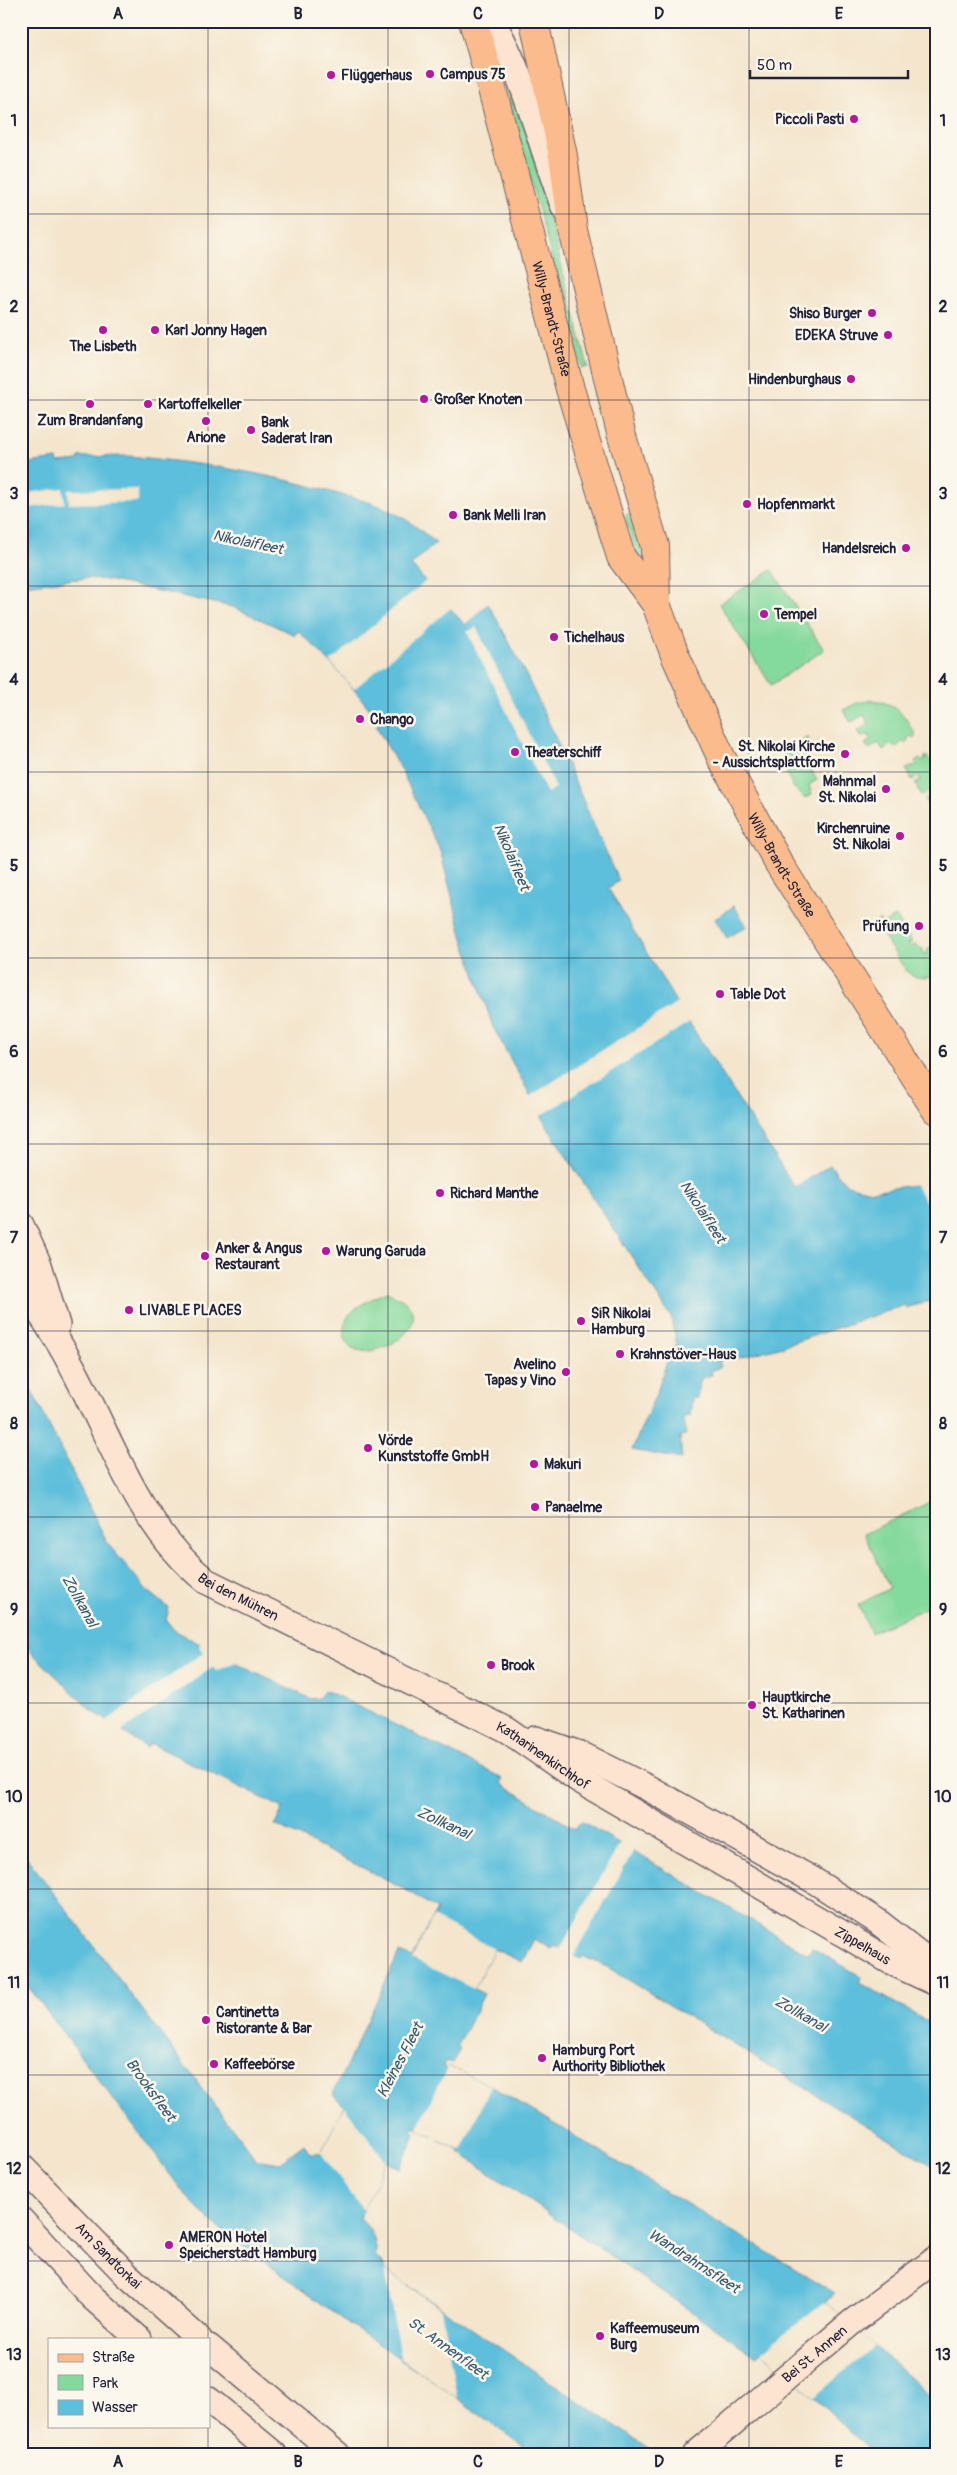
<svg xmlns="http://www.w3.org/2000/svg" width="957" height="2475" font-family="Pangolin,sans-serif">
  <rect width="100%" height="100%" fill="#fbf7ec"/>
  <filter id="ink" filterUnits="userSpaceOnUse"><feTurbulence type="fractalNoise" baseFrequency=".02" numOctaves="2"/><feDisplacementMap in="SourceGraphic" scale="10" xChannelSelector="R" yChannelSelector="G"/><feConvolveMatrix kernelMatrix="1 2 1 2 8 2 1 2 1" color-interpolation-filters="sRGB"/></filter>
  <filter id="wash" filterUnits="userSpaceOnUse"><feTurbulence type="fractalNoise" baseFrequency=".0096" numOctaves="4" result="noise"/><feDisplacementMap in="SourceGraphic" scale="20" xChannelSelector="R" yChannelSelector="G"/><feGaussianBlur stdDeviation="1.12" result="paint"/><feColorMatrix in="noise" values="0 0 0 0 0 0 0 0 0 0 0 0 0 0 0 0 0 1.4 0 .05"/><feComposite in="paint" operator="in"/></filter>
  <g filter="url(#wash)">
    <rect width="100%" height="100%" fill="#f4e5cc"/>
    <path fill="#84d99c" stroke="#537e6c" d="M 499,65 L 504,65 L 529,142 L 588,367 L 582,368 Z
      M 628,513 L 631,514 L 643,553 L 641,557 L 637,554 L 625,516 Z
      M 772,570 L 824,650 L 771,685 L 719,604 Z
      M 872,700 C 898,704 904,714 916,736 L 913,738 L 911,736 L 907,738 L 909,741 L 905,744 L 903,741 L 895,748 L 892,744 L 883,750 L 879,743 L 869,749 L 865,744 L 871,740 L 868,734 L 861,737 L 858,731 L 869,724 L 864,715 L 851,722 L 843,710 L 857,703 Z
      M 808,737 L 810,746 L 803,751 L 813,763 L 807,763 L 817,780 L 809,785 L 812,795 L 804,798 L 794,788 L 782,764 L 786,751 Z
      M 927,756 L 936,770 L 936,810 L 932,812 L 925,800 L 932,796 L 929,792 L 922,796 L 915,784 L 921,780 L 918,776 L 912,780 L 906,769 L 917,765 L 915,762 L 920,759 L 922,761 L 926,759 L 924,757 Z
      M 896,916 L 903,928 L 900,929 L 902,932 L 905,931 L 912,942 L 908,944 L 910,947 L 914,945 L 923,949 L 923,954 L 927,954 L 928,949 L 934,945 L 936,948 L 936,974 C 926,980 915,979 906,971 L 875,923 L 879,920 L 883,924 Z
      M 386,1292 C 465,1319 347,1383 344,1332 C 343,1309 369,1301 386,1292 Z
      M 936,1499 L 936,1603 L 871,1633 L 858,1605 L 890,1588 L 864,1534 Z"/>
    <path fill="#5dbfdb" stroke="#40708b" d="M 128,456 C 200,463 269,473 338,494 C 352,498 368,501 382,507 C 402,515 420,529 436,543 L 411,565 L 465,625 L 488,604 C 540,693 576,788 619,881 L 608,888 L 676,1002 L 795,1188 L 830,1165 L 847,1185 L 871,1191 L 915,1185 L 936,1171 L 936,1299 L 906,1308 L 905,1305 L 783,1346 L 731,1360 L 728,1356 L 719,1362 L 721,1367 L 711,1371 L 712,1375 L 701,1378 L 697,1398 L 692,1398 L 690,1416 L 684,1417 L 686,1435 L 680,1436 L 682,1459 L 632,1450 L 657,1392 L 671,1349 L 677,1345 L 671,1317 L 548,1128 L 493,1027 L 462,935 L 440,850 L 402,772 L 376,726 L 380,723 C 355,689 329,659 298,631 L 295,635 L 233,607 L 107,580 L 87,578 L 21,585 L 21,464 L 57,459 L 58,463 L 78,461 L 79,457 Z
      M 734,906 L 747,926 L 727,938 L 715,919 Z
      M 21,1369 L 108,1544 L 146,1589 L 169,1608 L 166,1620 L 174,1630 L 241,1666 L 311,1699 L 319,1698 L 325,1690 L 494,1774 L 502,1779 L 501,1784 L 575,1829 L 581,1821 L 808,1954 L 812,1948 L 862,1977 L 859,1982 L 936,2027 L 936,2168 L 609,1968 L 583,1956 L 581,1959 L 553,1945 L 551,1948 L 534,1939 L 522,1962 L 494,1949 L 474,1989 L 484,1994 L 457,2047 L 460,2049 L 453,2063 L 447,2061 L 443,2065 L 446,2070 L 448,2066 L 491,2086 L 835,2293 L 825,2301 L 936,2402 L 936,2454 L 875,2454 L 814,2397 L 761,2352 L 756,2356 L 459,2152 L 460,2150 L 417,2129 L 417,2126 L 412,2128 L 415,2134 L 400,2168 L 386,2161 L 359,2218 C 370,2227 379,2243 375,2257 L 382,2262 L 385,2270 L 657,2454 L 533,2454 L 442,2387 L 348,2323 L 216,2226 L 187,2197 L 21,1977 L 21,1850 L 258,2162 L 262,2160 L 280,2163 L 304,2144 L 309,2153 L 321,2153 L 344,2106 L 333,2094 L 399,1953 L 412,1958 L 437,1909 L 396,1884 L 275,1825 L 283,1808 L 150,1743 L 147,1748 L 90,1709 L 35,1656 L 21,1639 Z"/>
    <path fill="#f4e5cc" d="M 63,488 L 65,503 L 21,509 L 21,494 Z
      M 138,489 L 138,502 L 69,504 L 68,490 Z
      M 427,580 L 452,607 L 354,689 L 330,662 Z
      M 476,627 L 556,788 L 547,793 L 467,632 Z
      M 679,1002 L 691,1021 L 539,1117 L 527,1098 Z
      M 936,1168 L 936,1217 L 913,1182 Z
      M 202,1642 L 238,1661 L 216,1671 L 213,1667 L 120,1733 L 105,1722 L 203,1653 L 199,1646 Z
      M 621,1842 L 634,1850 L 573,1958 L 559,1951 Z
      M 433,1917 L 494,1949 L 474,1989 L 412,1959 Z
      M 448,2066 L 491,2086 L 461,2150 L 417,2129 Z
      M 344,2106 L 386,2161 L 363,2210 L 321,2153 Z
      M 385,2270 L 441,2309 L 457,2398 L 400,2357 Z
      M 825,2301 L 875,2346 L 814,2397 L 761,2352 Z"/>
  </g>
  <g filter="url(#ink)">
    <g fill="none" stroke-linecap="round" stroke-linejoin="round">
      <defs>
        <g id="secondary">
          <path d="M 492,21 C 526,78 540,145 564,207"/>
          <path d="M 21,1225 L 39,1265 L 57,1325"/>
          <path id="s1" d="M 21,1284 C 37,1309 54,1333 68,1359 C 111,1436 136,1524 206,1581 L 507,1730 L 579,1780 L 893,1963 L 936,1983"/>
          <path d="M 536,1739 L 582,1755 L 648,1788 L 813,1880 L 877,1921 L 936,1967"/>
          <path id="s2" d="M 21,2166 L 126,2274 L 199,2339"/>
          <path d="M 21,2220 L 92,2297 L 139,2339"/>
          <path d="M 209,2347 L 337,2454"/>
          <path d="M 209,2400 L 274,2454"/>
          <path id="s3" d="M 696,2454 L 851,2323 L 936,2259"/>
        </g>
        <g id="primary">
          <path id="s4" d="M 473,21 L 486,66 L 570,389 L 621,557 L 656,604 L 675,655 L 721,757 L 779,864 L 936,1110"/>
          <path d="M 534,21 L 563,156 L 573,230 L 621,433 L 655,546 L 656,604"/>
        </g>
      </defs>
      <use href="#secondary" stroke="#6c666e" stroke-width="28"/>
      <use href="#primary" stroke="#6c666e" stroke-width="30"/>
      <use href="#secondary" stroke="#fde4d1" stroke-width="25"/>
      <use href="#primary" stroke="#fbbb8c" stroke-width="28"/>
    </g>
  </g>
  <path fill="none" stroke="#22223b" stroke-width="1" stroke-opacity="0.55" d="M 208,21 L 208,2339M 388,21 L 388,2454M 569,21 L 569,2454M 749,21 L 749,2454M 21,214 L 936,214M 21,400 L 936,400M 21,586 L 936,586M 21,772 L 936,772M 21,958 L 936,958M 21,1144 L 936,1144M 21,1331 L 936,1331M 21,1517 L 936,1517M 21,1703 L 936,1703M 21,1889 L 936,1889M 21,2075 L 936,2075M 21,2261 L 936,2261M 208,2426 L 208,2454"/>
  <g fill="#b5179e" stroke="#fbf7ec" stroke-width="2">
    <circle cx="430" cy="74" r="5"/>
    <circle cx="331" cy="75" r="5"/>
    <circle cx="854" cy="119" r="5"/>
    <circle cx="872" cy="313" r="5"/>
    <circle cx="103" cy="330" r="5"/>
    <circle cx="155" cy="330" r="5"/>
    <circle cx="888" cy="335" r="5"/>
    <circle cx="851" cy="379" r="5"/>
    <circle cx="424" cy="399" r="5"/>
    <circle cx="90" cy="404" r="5"/>
    <circle cx="148" cy="404" r="5"/>
    <circle cx="206" cy="421" r="5"/>
    <circle cx="251" cy="430" r="5"/>
    <circle cx="747" cy="504" r="5"/>
    <circle cx="453" cy="515" r="5"/>
    <circle cx="906" cy="548" r="5"/>
    <circle cx="764" cy="614" r="5"/>
    <circle cx="554" cy="637" r="5"/>
    <circle cx="360" cy="719" r="5"/>
    <circle cx="515" cy="752" r="5"/>
    <circle cx="845" cy="754" r="5"/>
    <circle cx="886" cy="789" r="5"/>
    <circle cx="900" cy="836" r="5"/>
    <circle cx="919" cy="926" r="5"/>
    <circle cx="720" cy="994" r="5"/>
    <circle cx="440" cy="1193" r="5"/>
    <circle cx="326" cy="1251" r="5"/>
    <circle cx="205" cy="1256" r="5"/>
    <circle cx="129" cy="1310" r="5"/>
    <circle cx="581" cy="1321" r="5"/>
    <circle cx="620" cy="1354" r="5"/>
    <circle cx="566" cy="1372" r="5"/>
    <circle cx="368" cy="1448" r="5"/>
    <circle cx="534" cy="1464" r="5"/>
    <circle cx="535" cy="1507" r="5"/>
    <circle cx="491" cy="1665" r="5"/>
    <circle cx="752" cy="1705" r="5"/>
    <circle cx="206" cy="2020" r="5"/>
    <circle cx="542" cy="2058" r="5"/>
    <circle cx="214" cy="2064" r="5"/>
    <circle cx="169" cy="2245" r="5"/>
    <circle cx="600" cy="2336" r="5"/>
  </g>
  <g text-anchor="middle" stroke-width="5" stroke-linejoin="round" paint-order="stroke">
    <g font-size="14" font-weight="bold" fill="#22223b" stroke="#fbf7ec" text-anchor="start">
      <text x="440" y="79">Campus 75</text>
      <text x="341" y="80">Flüggerhaus</text>
      <text x="844" y="124" text-anchor="end">Piccoli Pasti</text>
      <text x="862" y="318" text-anchor="end">Shiso Burger</text>
      <text x="165" y="335">Karl Jonny Hagen</text>
      <text x="878" y="340" text-anchor="end">EDEKA Struve</text>
      <text x="103" y="351" text-anchor="middle">The Lisbeth</text>
      <text x="841" y="384" text-anchor="end">Hindenburghaus</text>
      <text x="434" y="404">Großer Knoten</text>
      <text x="158" y="409">Kartoffelkeller</text>
      <text x="90" y="425" text-anchor="middle">Zum Brandanfang</text>
      <text x="261" y="427">Bank<tspan x="261" dy="16">Saderat Iran</tspan></text>
      <text x="206" y="442" text-anchor="middle">Arione</text>
      <text x="757" y="509">Hopfenmarkt</text>
      <text x="463" y="520">Bank Melli Iran</text>
      <text x="896" y="553" text-anchor="end">Handelsreich</text>
      <text x="774" y="619">Tempel</text>
      <text x="564" y="642">Tichelhaus</text>
      <text x="370" y="724">Chango</text>
      <text x="835" y="751" text-anchor="end">St. Nikolai Kirche<tspan x="835" dy="16">- Aussichtsplattform</tspan></text>
      <text x="525" y="757">Theaterschiff</text>
      <text x="876" y="786" text-anchor="end">Mahnmal<tspan x="876" dy="16">St. Nikolai</tspan></text>
      <text x="890" y="833" text-anchor="end">Kirchenruine<tspan x="890" dy="16">St. Nikolai</tspan></text>
      <text x="909" y="931" text-anchor="end">Prüfung</text>
      <text x="730" y="999">Table Dot</text>
      <text x="450" y="1198">Richard Manthe</text>
      <text x="215" y="1253">Anker &amp; Angus<tspan x="215" dy="16">Restaurant</tspan></text>
      <text x="336" y="1256">Warung Garuda</text>
      <text x="139" y="1315">LIVABLE PLACES</text>
      <text x="591" y="1318">SiR Nikolai<tspan x="591" dy="16">Hamburg</tspan></text>
      <text x="630" y="1359">Krahnstöver-Haus</text>
      <text x="556" y="1369" text-anchor="end">Avelino<tspan x="556" dy="16">Tapas y Vino</tspan></text>
      <text x="378" y="1445">Vörde<tspan x="378" dy="16">Kunststoffe GmbH</tspan></text>
      <text x="544" y="1469">Makuri</text>
      <text x="545" y="1512">Panaelme</text>
      <text x="501" y="1670">Brook</text>
      <text x="762" y="1702">Hauptkirche<tspan x="762" dy="16">St. Katharinen</tspan></text>
      <text x="216" y="2017">Cantinetta<tspan x="216" dy="16">Ristorante &amp; Bar</tspan></text>
      <text x="552" y="2055">Hamburg Port<tspan x="552" dy="16">Authority Bibliothek</tspan></text>
      <text x="224" y="2069">Kaffeebörse</text>
      <text x="179" y="2242">AMERON Hotel<tspan x="179" dy="16">Speicherstadt Hamburg</tspan></text>
      <text x="610" y="2333">Kaffeemuseum<tspan x="610" dy="16">Burg</tspan></text>
    </g>
    <g font-size="14" fill="#22223b" stroke="#fbf7ec">
      <text dy="5" stroke="none"><textPath href="#s4" startOffset="308">Willy-Brandt-Straße</textPath></text>
      <text dy="5" stroke="none"><textPath href="#s4" startOffset="905">Willy-Brandt-Straße</textPath></text>
      <text dy="5" stroke="none"><textPath href="#s1" startOffset="388">Bei den Mühren</textPath></text>
      <text dy="5" stroke="none"><textPath href="#s1" startOffset="732">Katharinenkirchhof</textPath></text>
      <text dy="5" stroke="none"><textPath href="#s1" startOffset="1104">Zippelhaus</textPath></text>
      <text dy="5" stroke="none"><textPath href="#s2" startOffset="125">Am Sandtorkai</textPath></text>
      <text dy="5" stroke="none"><textPath href="#s3" startOffset="155">Bei St. Annen</textPath></text>
    </g>
    <g font-size="15" font-style="italic" fill="#375973" stroke="#fbf7ec">
      <text transform="translate(248 542) rotate(12)" y="5">Nikolaifleet</text>
      <text transform="translate(512 857) rotate(67)" y="5">Nikolaifleet</text>
      <text transform="translate(703 1212) rotate(57)" y="5">Nikolaifleet</text>
      <text transform="translate(80 1601) rotate(61)" y="5">Zollkanal</text>
      <text transform="translate(444 1823) rotate(25)" y="5">Zollkanal</text>
      <text transform="translate(801 2014) rotate(30)" y="5">Zollkanal</text>
      <text transform="translate(400 2060) rotate(-62)" y="5">Kleines Fleet</text>
      <text transform="translate(151 2090) rotate(54)" y="5">Brooksfleet</text>
      <text transform="translate(694 2261) rotate(33)" y="5">Wandrahmsfleet</text>
      <text transform="translate(448 2348) rotate(36)" y="5">St. Annenfleet</text>
    </g>
  </g>
  <rect width="957" height="2475" fill="none" stroke="#fbf7ec" stroke-width="55"/>
  <rect x="48" y="2338" width="162" height="90" fill="#fbf7ec" stroke="#a4a2a5"/>
  <rect x="58" y="2354" width="25" height="8" fill="#fbbb8c" stroke="#a4a2a5"/>
  <text x="92" y="2362" font-size="15" fill="#22223b">Straße</text>
  <rect x="58" y="2375" width="25" height="15" fill="#84d99c" stroke="#a4a2a5"/>
  <text x="92" y="2388" font-size="15" fill="#22223b">Park</text>
  <rect x="58" y="2400" width="25" height="15" fill="#5dbfdb" stroke="#a4a2a5"/>
  <text x="92" y="2412" font-size="15" fill="#22223b">Wasser</text>
  <path d="M750 70v8h158v-8" fill="none" stroke="#22223b" stroke-width="2.5"/>
  <text x="757" y="70" font-size="15" fill="#22223b" stroke="#fbf7ec" stroke-width="4" paint-order="stroke">50 m</text>
  <rect x="28" y="28" width="902" height="2420" fill="none" stroke="#22223b" stroke-width="2"/>
  <g font-size="16" text-anchor="middle" font-weight="bold" fill="#22223b">
    <text x="118" y="19">A</text>
    <text x="298" y="19">B</text>
    <text x="478" y="19">C</text>
    <text x="659" y="19">D</text>
    <text x="839" y="19">E</text>
    <text x="14" y="126">1</text>
    <text x="943" y="126">1</text>
    <text x="14" y="312">2</text>
    <text x="943" y="312">2</text>
    <text x="14" y="499">3</text>
    <text x="943" y="499">3</text>
    <text x="14" y="685">4</text>
    <text x="943" y="685">4</text>
    <text x="14" y="871">5</text>
    <text x="943" y="871">5</text>
    <text x="14" y="1057">6</text>
    <text x="943" y="1057">6</text>
    <text x="14" y="1243">7</text>
    <text x="943" y="1243">7</text>
    <text x="14" y="1429">8</text>
    <text x="943" y="1429">8</text>
    <text x="14" y="1615">9</text>
    <text x="943" y="1615">9</text>
    <text x="14" y="1802">10</text>
    <text x="943" y="1802">10</text>
    <text x="14" y="1988">11</text>
    <text x="943" y="1988">11</text>
    <text x="14" y="2174">12</text>
    <text x="943" y="2174">12</text>
    <text x="14" y="2360">13</text>
    <text x="943" y="2360">13</text>
    <text x="118" y="2467">A</text>
    <text x="298" y="2467">B</text>
    <text x="478" y="2467">C</text>
    <text x="659" y="2467">D</text>
    <text x="839" y="2467">E</text>
  </g>
</svg>
